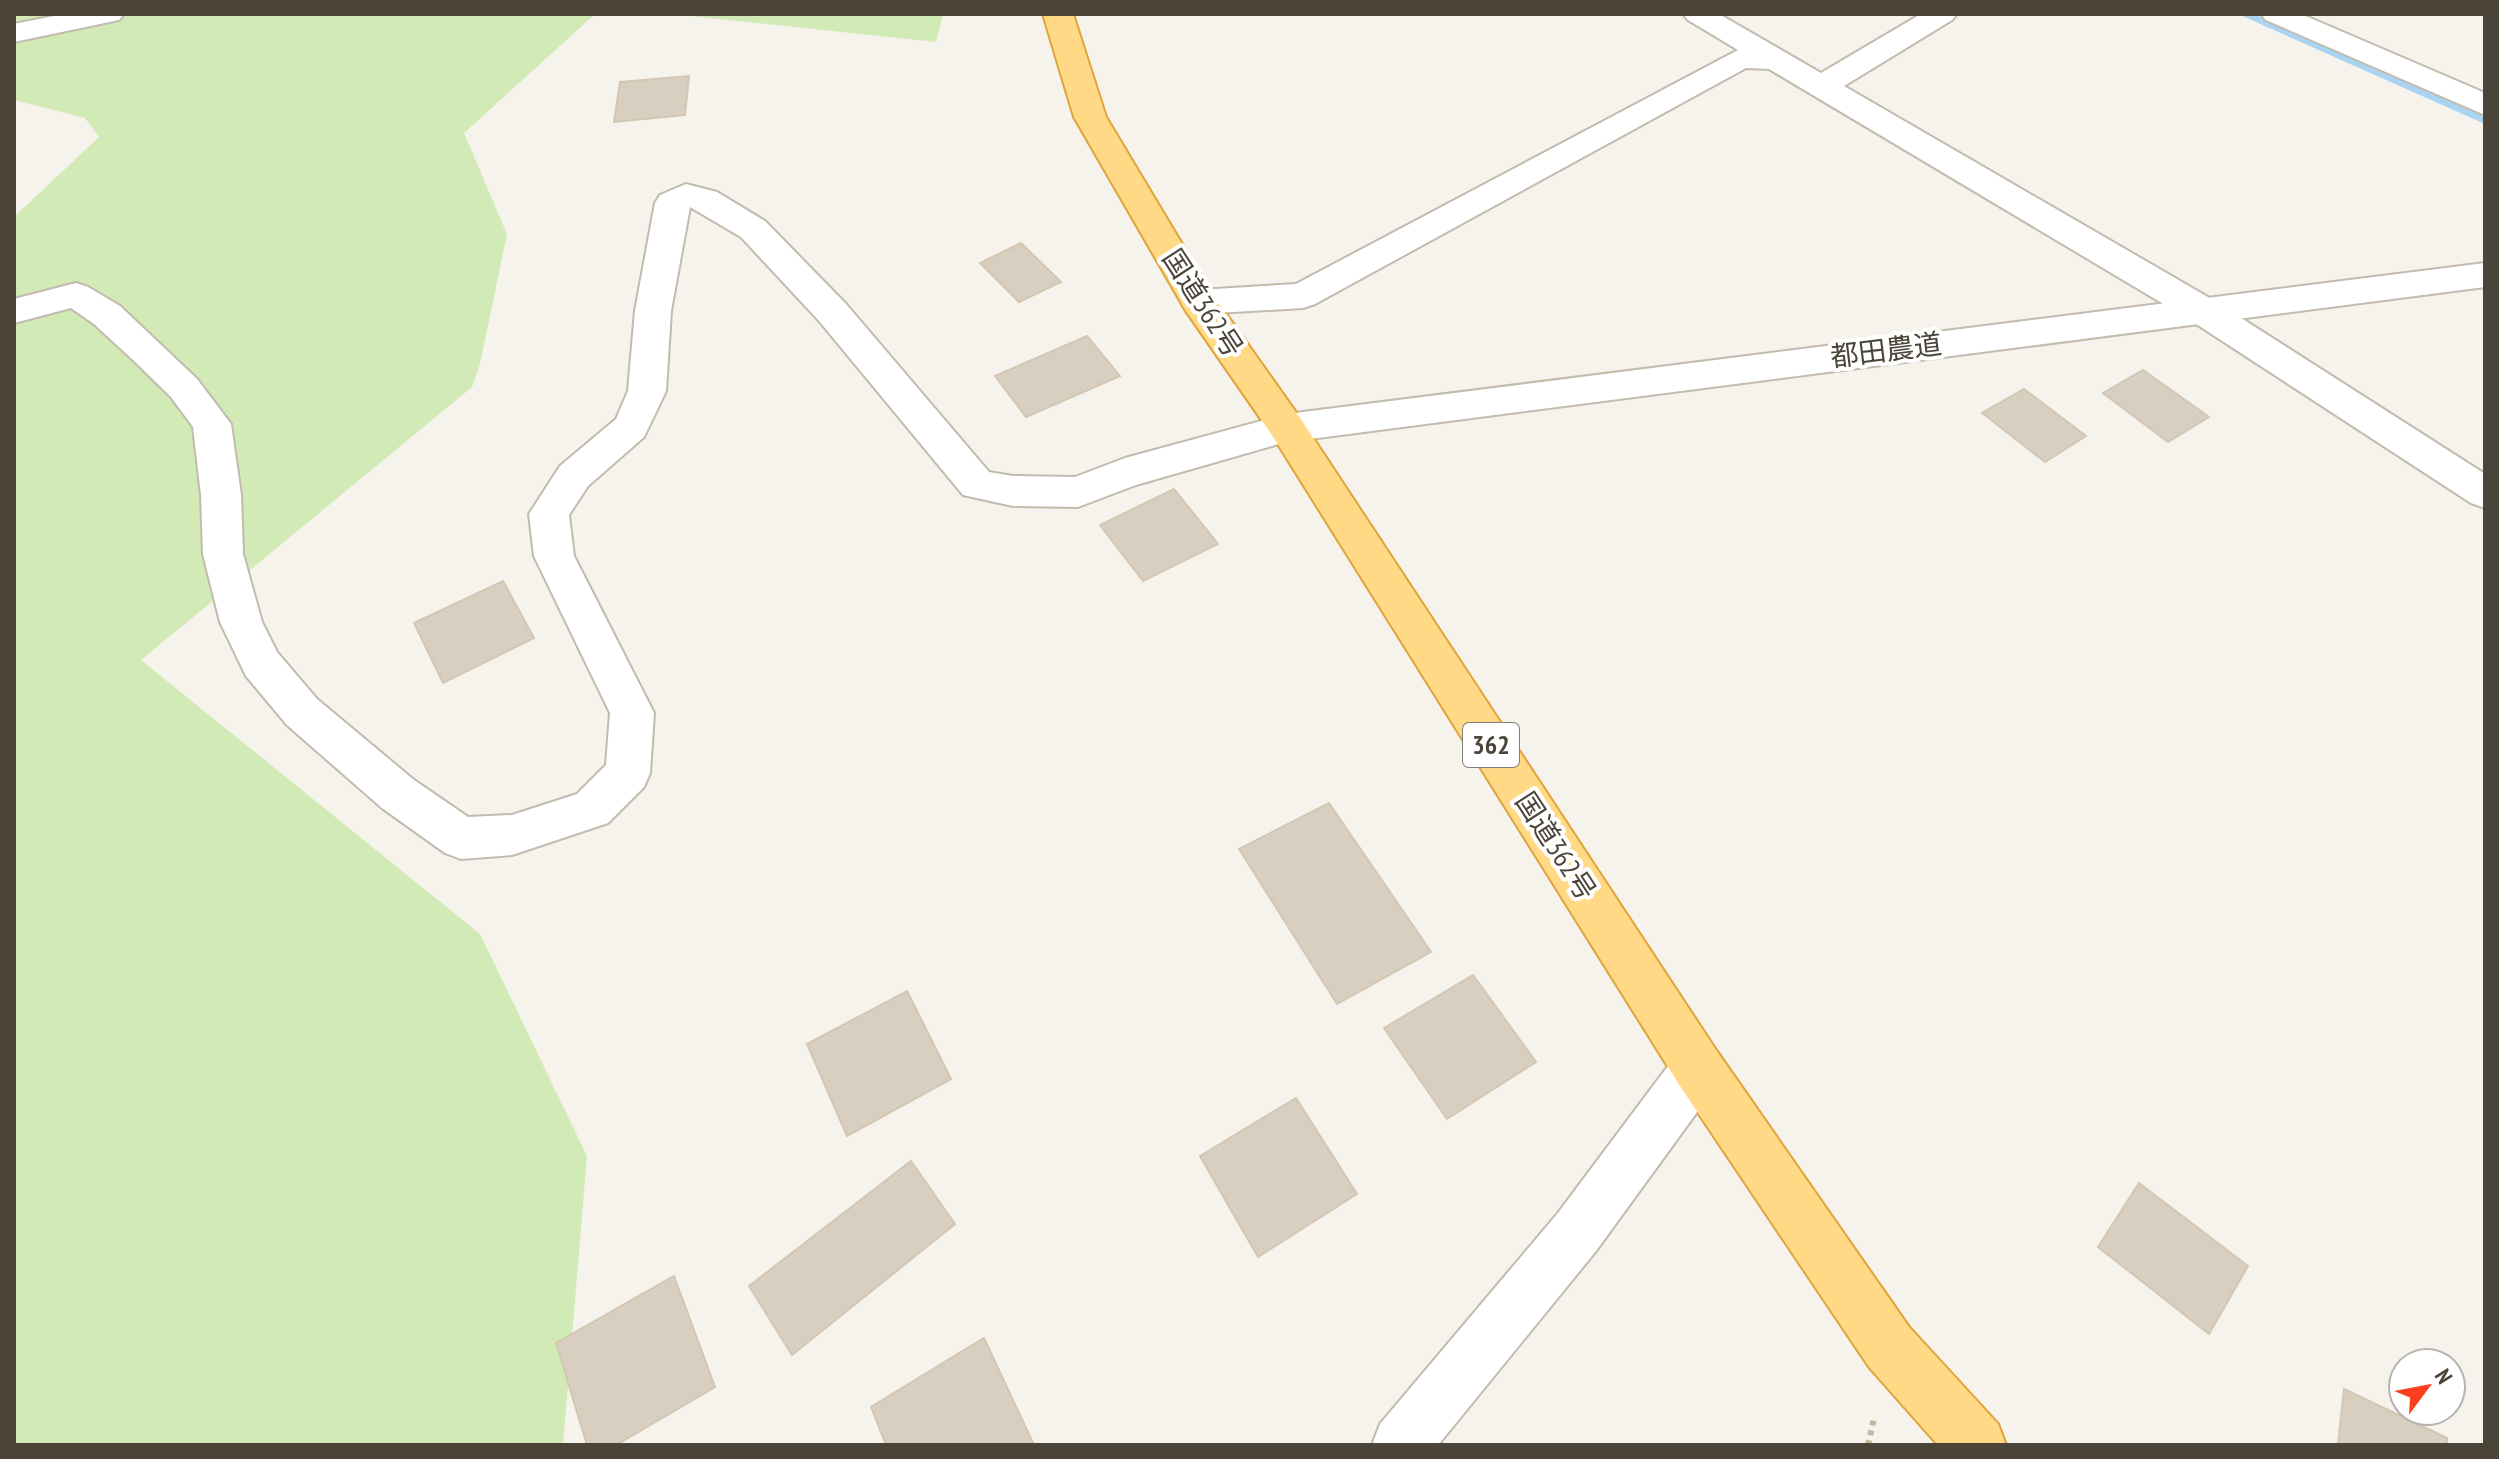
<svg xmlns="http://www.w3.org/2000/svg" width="2499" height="1459" font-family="'PT Sans Narrow','Noto Sans JP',sans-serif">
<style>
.green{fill:#d2eab5}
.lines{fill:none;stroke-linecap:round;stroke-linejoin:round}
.stream{fill:#a9d4f2;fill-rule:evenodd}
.building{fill:#d8cfc1;stroke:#d3c7b4;stroke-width:2}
.minor-casing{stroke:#c2bbae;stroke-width:4}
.tertiary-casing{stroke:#c2bbae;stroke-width:4}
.trunk-casing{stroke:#e0a43c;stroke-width:4}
.path{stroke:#c4b79f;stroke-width:6;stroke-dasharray:5 5;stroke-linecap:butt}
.minor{fill:#fff;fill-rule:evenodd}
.tertiary{fill:#fff;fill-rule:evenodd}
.trunk{fill:#ffd985;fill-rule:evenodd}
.labels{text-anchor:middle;stroke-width:8;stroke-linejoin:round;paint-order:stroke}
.shield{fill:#fff;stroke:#817c74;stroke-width:2}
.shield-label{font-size:26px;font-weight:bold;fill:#4b4439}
.street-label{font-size:28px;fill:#4b4439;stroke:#fff}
</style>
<rect width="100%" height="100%" fill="#f6f3ec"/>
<g class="green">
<polygon points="14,14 595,14 464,133 507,234 480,364 472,387 141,660 480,934 587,1156 563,1445 14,1445 14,217 99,137 85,118 14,100"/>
<polygon points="671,14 943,14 936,42"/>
</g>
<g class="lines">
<polygon class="stream" points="2238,14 2254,14 2485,115 2485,124"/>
</g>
<g class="building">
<polygon points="689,76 685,115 614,122 620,82"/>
<polygon points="1021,243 1061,282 1019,302 980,263"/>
<polygon points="1087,336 1120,376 1026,417 995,376"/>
<polygon points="2143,370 2209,417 2168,442 2103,393"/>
<polygon points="2024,389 2086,436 2045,462 1982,413"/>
<polygon points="1174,489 1218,544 1143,581 1100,525"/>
<polygon points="503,581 534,638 443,683 414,623"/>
<polygon points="1329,803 1431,952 1337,1004 1239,849"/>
<polygon points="1473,975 1536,1062 1447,1119 1384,1028"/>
<polygon points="907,991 951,1079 847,1136 807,1044"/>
<polygon points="1296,1098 1357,1194 1258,1257 1200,1156"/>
<polygon points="911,1161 955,1224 792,1355 749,1286"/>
<polygon points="2139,1183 2248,1266 2209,1334 2098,1247"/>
<polygon points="674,1276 715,1387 616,1445 587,1445 556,1343"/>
<polygon points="984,1338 1034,1445 886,1445 871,1407"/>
<polygon points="2344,1389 2447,1438 2447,1445 2338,1445"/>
</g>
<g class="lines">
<g class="minor-casing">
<g id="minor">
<polygon points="64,14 124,14 119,20 14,42 14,24"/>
<polygon points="1683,14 1719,14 1821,73 1921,14 1957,14 1952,20 1844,86 2213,300 2485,474 2485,508 2471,503 2187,318 1769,69 1746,68 1315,304 1303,308 1199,314 1186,311 1181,302 1186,293 1199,290 1296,284 1738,50 1688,20"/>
<polygon points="2261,14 2301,14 2485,93 2485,115 2266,20"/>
<polygon points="686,184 717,192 765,221 846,304 989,472 1013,476 1075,477 1125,458 1287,414 1300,418 1306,428 1300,438 1136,485 1078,507 1013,506 963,495 820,322 741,237 690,207 671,311 666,391 644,437 588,486 569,515 574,556 654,713 650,773 644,787 608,823 512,855 461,859 445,853 382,808 287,725 246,676 220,622 203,554 201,495 193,427 171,397 131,358 94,324 71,308 14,323 14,299 76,283 88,287 120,306 197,379 231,424 241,495 243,554 262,622 277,652 317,699 414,780 468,817 512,815 577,794 606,765 610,713 534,556 529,514 560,466 616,419 628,391 635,311 655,203 660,195"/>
<polygon points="1698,1043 1716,1050 1723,1068 1716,1086 1596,1251 1438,1445 1372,1445 1380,1424 1558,1213 1680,1050"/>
</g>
</g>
<g class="tertiary-casing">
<polygon id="tertiary" points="2485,263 2485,287 1287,442 1274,438 1268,428 1274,418 1287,414"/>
</g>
<g class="trunk-casing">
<polygon id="trunk" points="1043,14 1073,14 1106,117 1212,294 1300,418 1716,1050 1909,1327 1998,1424 2006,1445 1938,1445 1869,1367 1680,1086 1274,438 1186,311 1074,117"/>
</g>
<polyline class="path" points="1868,1445 1874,1418"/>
<use href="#minor" class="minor"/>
<use href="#tertiary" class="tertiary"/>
<use href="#trunk" class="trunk"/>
</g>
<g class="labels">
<rect class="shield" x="1463" y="723" width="56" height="44" rx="6"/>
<g class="shield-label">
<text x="1491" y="754">362</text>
</g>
<g class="street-label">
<text transform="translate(1203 303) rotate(57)" y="10">国道362号</text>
<text transform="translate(1886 350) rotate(-7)" y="10">都田農道</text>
<text transform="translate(1556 846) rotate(57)" y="10">国道362号</text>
</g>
</g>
<rect width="2499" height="1459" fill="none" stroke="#4b4439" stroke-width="32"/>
<g transform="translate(2427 1387) rotate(58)"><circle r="38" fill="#ffffff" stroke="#b7b4b0" stroke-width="2"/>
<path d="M0-6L14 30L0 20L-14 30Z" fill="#fc3f1d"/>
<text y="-12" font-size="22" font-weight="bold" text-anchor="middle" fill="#4b4439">N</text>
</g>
</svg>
